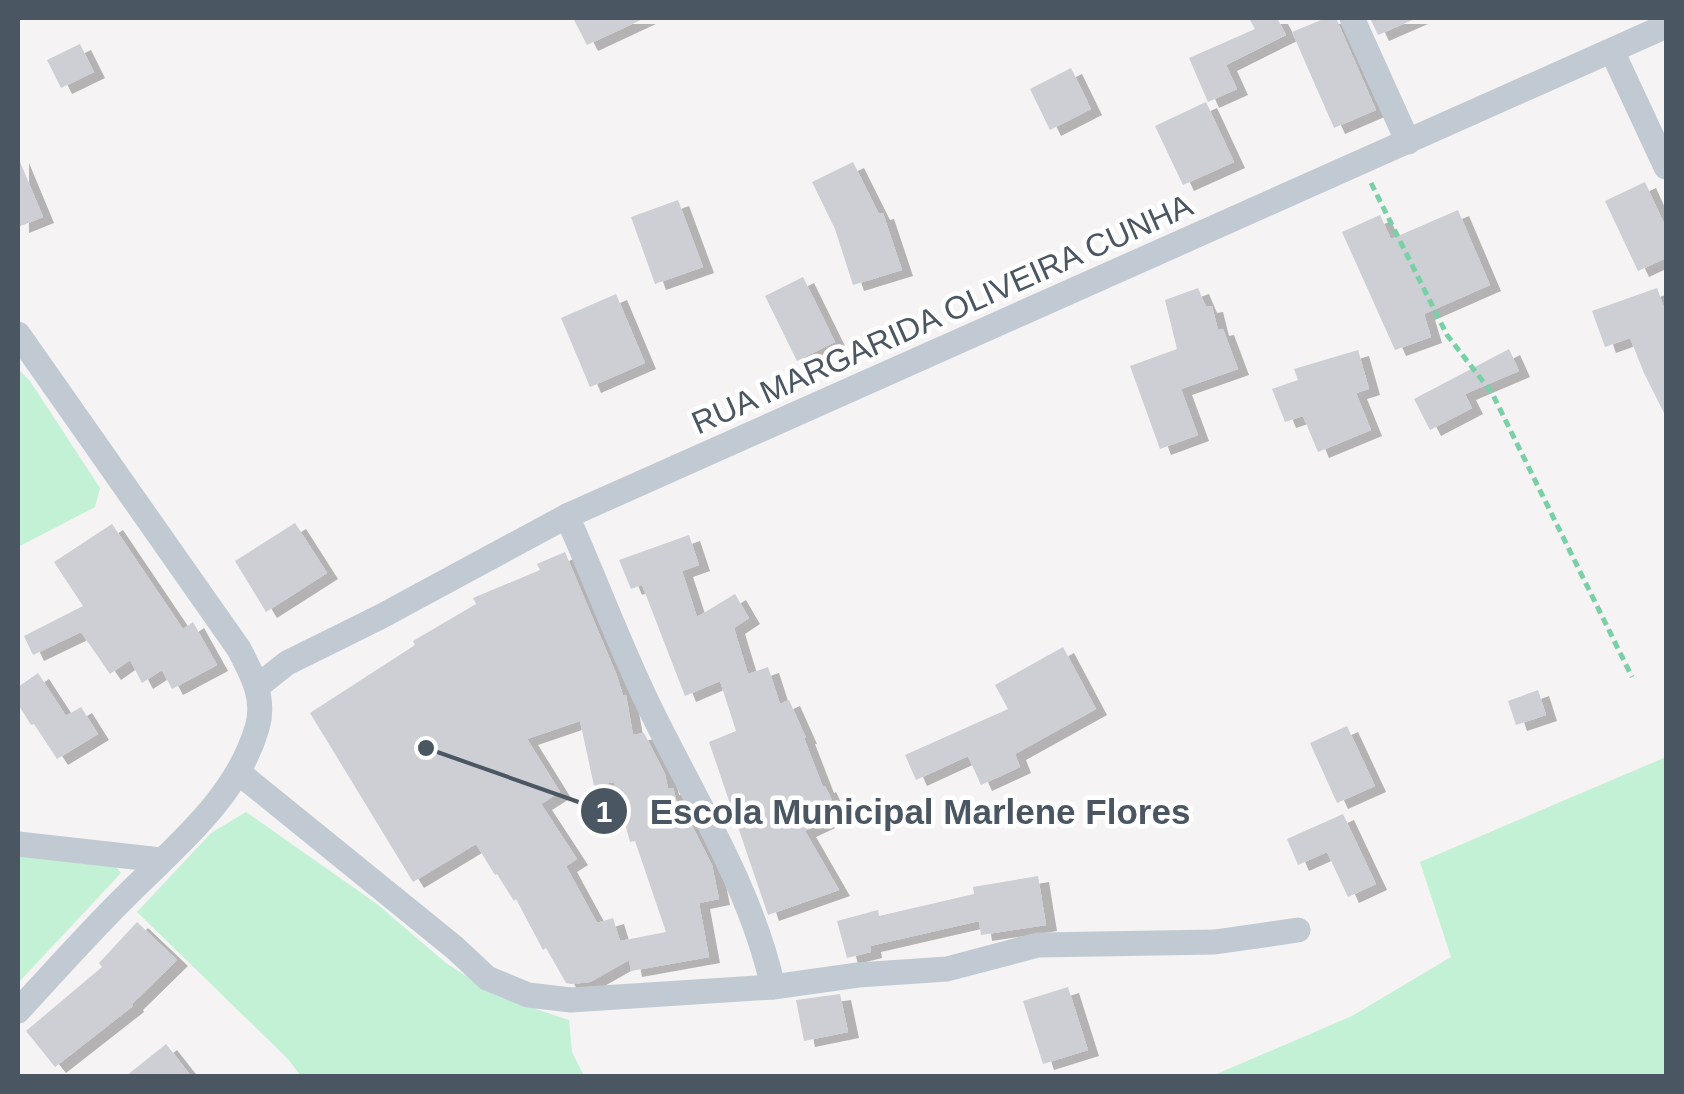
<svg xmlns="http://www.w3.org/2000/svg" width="1684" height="1094" font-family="Helvetica,sans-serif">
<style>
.green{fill:#c3f1d5}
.building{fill:#cdcfd5;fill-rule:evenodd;filter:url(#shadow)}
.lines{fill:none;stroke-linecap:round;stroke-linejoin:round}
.path{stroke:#7ad0a6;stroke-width:5;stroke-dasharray:8 5;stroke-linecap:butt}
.street{stroke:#c1cad2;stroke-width:25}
.labels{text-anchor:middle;stroke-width:9;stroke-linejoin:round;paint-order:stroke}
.street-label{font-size:32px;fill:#4a5661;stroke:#fff}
.leader{fill:none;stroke:#4a5661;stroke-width:4}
.callout-dot{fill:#4a5661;stroke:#fff;stroke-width:4}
.mark-label{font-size:30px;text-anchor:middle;font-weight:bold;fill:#fff}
.callout-label{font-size:35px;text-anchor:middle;font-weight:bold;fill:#4a5661;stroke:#fff;stroke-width:9;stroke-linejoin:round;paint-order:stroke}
</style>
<defs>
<filter id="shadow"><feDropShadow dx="11" dy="6" stdDeviation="0" flood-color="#0004"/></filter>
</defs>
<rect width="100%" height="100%" fill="#f5f3f3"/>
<g class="green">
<polygon points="18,369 30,381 100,488 95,507 18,547"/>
<polygon points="1666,757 1666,1076 1212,1076 1352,1016 1451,957 1420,862"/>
<polygon points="246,812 377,904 446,963 497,996 569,1020 572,1052 584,1076 301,1076 287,1058 137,912 211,833"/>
<polygon points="18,856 115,866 121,873 18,983"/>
</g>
<g class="building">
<polygon points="573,18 645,18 587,45"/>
<polygon points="1249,18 1277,18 1286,35 1226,65 1237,89 1208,102 1189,58 1255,29"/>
<polygon points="1326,18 1336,18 1376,110 1334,128 1292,32"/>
<polygon points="1370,18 1417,18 1378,35"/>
<polygon points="80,44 94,72 61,88 47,60"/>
<polygon points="1071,68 1091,109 1050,130 1030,89"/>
<polygon points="1206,102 1234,162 1183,185 1155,126"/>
<polygon points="18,157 43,217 18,227"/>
<polygon points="853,162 879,214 883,213 902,270 853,285 835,229 812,182"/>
<polygon points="1645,182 1666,228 1666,258 1638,271 1605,201"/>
<polygon points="678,200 703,267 655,284 631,217"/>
<polygon points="1458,210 1490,285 1424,314 1431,337 1395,350 1342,232 1380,215 1391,239"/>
<polygon points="803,277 835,342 797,361 765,296"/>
<polygon points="1198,288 1206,307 1212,306 1218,330 1223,329 1238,369 1181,389 1198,435 1160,449 1130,366 1177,349 1165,300"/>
<polygon points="1657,288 1666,313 1666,417 1644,373 1630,338 1605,347 1592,311"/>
<polygon points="616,294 645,363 590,387 561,318"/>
<polygon points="1509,349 1519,371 1465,394 1472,408 1430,430 1414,399"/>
<polygon points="1358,350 1369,389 1356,393 1371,430 1318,452 1303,416 1285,422 1272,389 1298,380 1294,369"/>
<polygon points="295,523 327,573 266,612 235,561"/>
<polygon points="112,524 183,629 193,622 217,665 172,689 162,670 142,683 130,660 110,674 81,632 33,655 24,636 83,606 54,562"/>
<polygon points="689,535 699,565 682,571 697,617 735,594 749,618 734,628 748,674 768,667 780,704 789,700 806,738 804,738 823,787 825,786 839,815 805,831 839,890 768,915 709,742 736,731 720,681 685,696 642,585 631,589 619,560"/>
<path d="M 565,552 L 617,676 L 623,696 L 626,695 L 633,735 L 644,733 L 665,774 L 668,789 L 673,788 L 678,806 L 681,804 L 712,865 L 719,899 L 699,903 L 709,957 L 631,971 L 629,960 L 590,982 L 571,984 L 566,983 L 546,948 L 543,950 L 516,899 L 514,901 L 497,874 L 495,875 L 476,844 L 413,882 L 310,713 L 415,645 L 413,641 L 476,604 L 473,598 L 540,570 L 537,564 ZM 580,721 L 594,786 L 614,782 L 630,842 L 635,841 L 666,932 L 620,941 L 613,918 L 597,923 L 566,866 L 577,859 L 541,804 L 560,792 L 527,739 Z"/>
<polygon points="1063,647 1096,709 1015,754 1020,767 981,785 968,756 916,780 905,755 1008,709 995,685"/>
<polygon points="38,673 66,716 81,707 98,734 57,759 34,724 31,725 18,704 18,687"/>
<polygon points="1538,690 1546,715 1516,725 1508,701"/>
<polygon points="1347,726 1375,786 1337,803 1310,743"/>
<polygon points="1343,814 1376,884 1348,897 1327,852 1298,865 1287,839"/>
<polygon points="1038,876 1046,925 981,935 979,921 870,946 871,952 847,958 837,921 878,910 879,916 974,894 973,887"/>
<polygon points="137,922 177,960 132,1004 133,1006 55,1067 26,1031 102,967 99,963"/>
<polygon points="1068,987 1088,1050 1043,1064 1023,1001"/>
<polygon points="840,994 848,1032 804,1041 796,1000"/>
<polygon points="166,1044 191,1076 126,1076"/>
</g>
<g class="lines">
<polyline class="path" points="1371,183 1447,335 1492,393 1632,677"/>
<g class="street">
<polyline points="1352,18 1408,142"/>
<polyline points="1612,51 1666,167"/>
<path d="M 18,334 L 239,649 C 252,674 266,699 257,728 C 236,800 172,849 122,900 C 86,936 52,974 18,1011"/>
<polyline points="258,686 287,663 380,617 567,516 1666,26"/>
<path d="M 238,772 L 455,948 L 487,978 L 528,995 L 571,1000 L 773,987 C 751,887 693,797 649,706 C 619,644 595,579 567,516"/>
<polyline points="18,844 161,860"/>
<polyline points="773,987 858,975 947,969 1038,945 1215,942 1298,930"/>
</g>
</g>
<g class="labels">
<g class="street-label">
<text transform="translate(942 314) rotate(-24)" y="11">RUA MARGARIDA OLIVEIRA CUNHA</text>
</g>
</g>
<path class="leader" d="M426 748L604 811"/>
<g class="callout-dot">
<circle cx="426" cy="748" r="10"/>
<circle cx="604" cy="811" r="25"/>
</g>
<g class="mark-label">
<text x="604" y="822">1</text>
</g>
<g class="callout-label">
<text x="920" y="824">Escola Municipal Marlene Flores</text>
</g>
<rect width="1684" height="1094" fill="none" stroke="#4a5661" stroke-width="40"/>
</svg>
